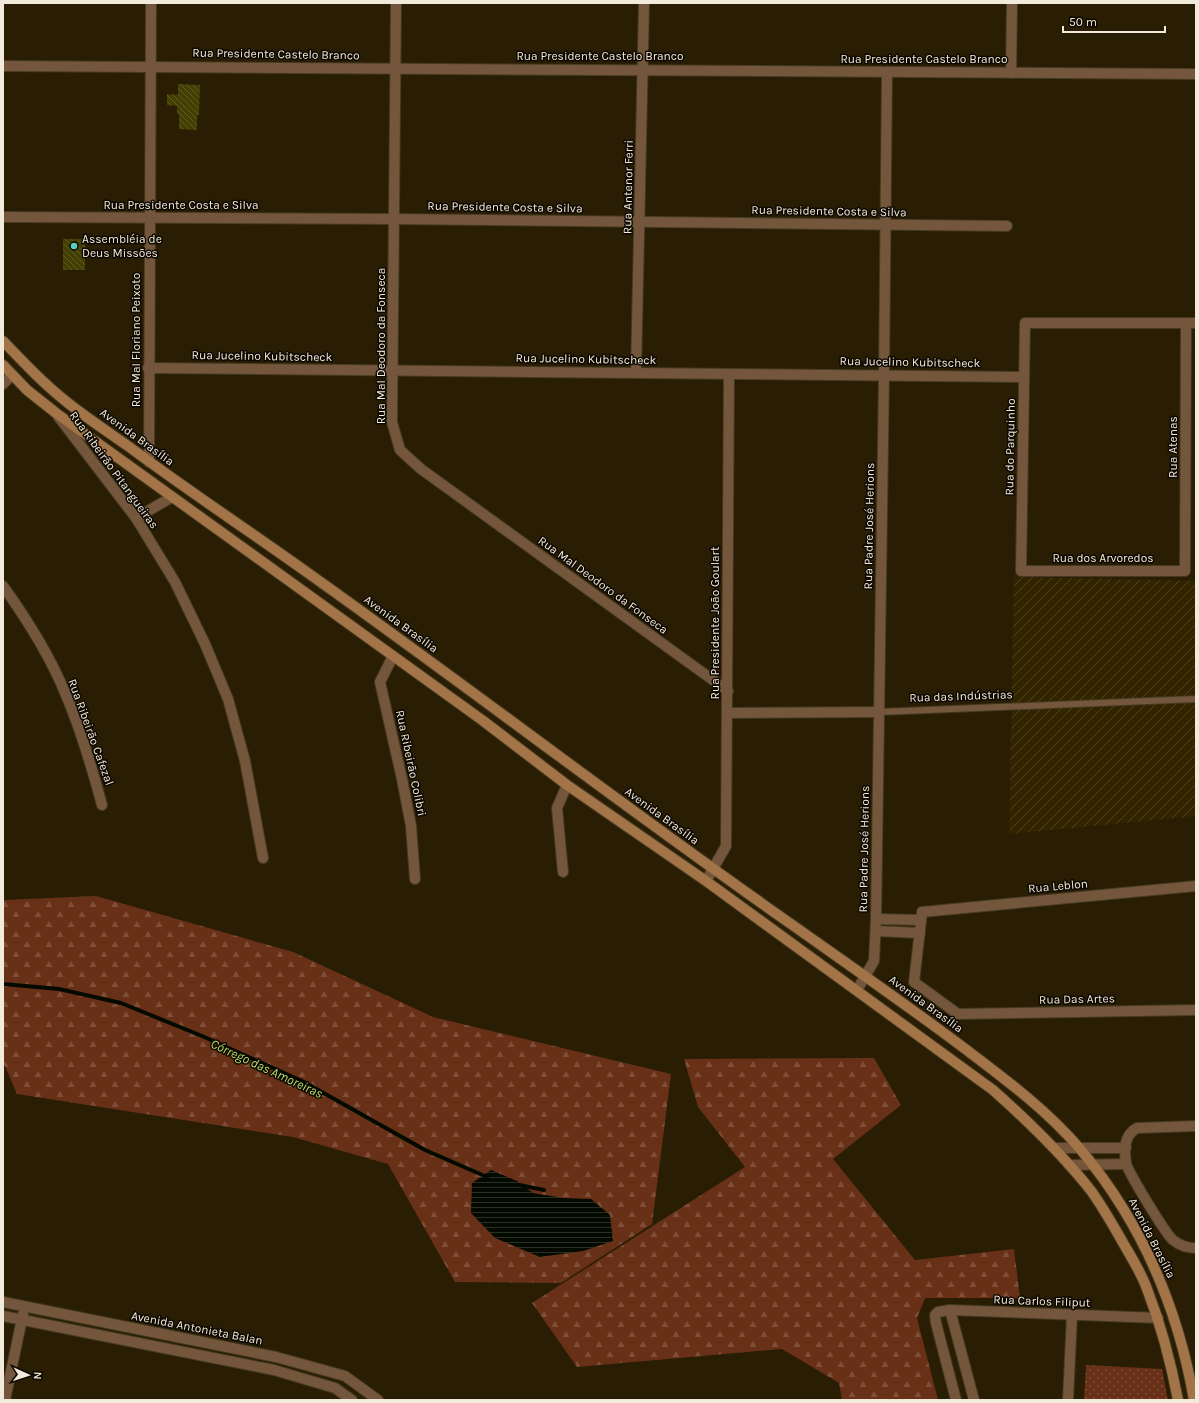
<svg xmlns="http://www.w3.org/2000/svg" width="1199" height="1403" font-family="Karla,sans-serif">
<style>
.industrial{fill:url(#industrial-furrows)}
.grass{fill:url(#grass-dots)}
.forest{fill:url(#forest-firs)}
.water{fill:url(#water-rules)}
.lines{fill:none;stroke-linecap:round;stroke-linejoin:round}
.stream{stroke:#050a00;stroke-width:4}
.building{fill:url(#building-back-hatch)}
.service-casing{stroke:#453a21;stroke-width:8}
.minor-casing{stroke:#453a21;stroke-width:12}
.secondary-casing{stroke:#453a21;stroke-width:12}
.service{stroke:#73563b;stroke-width:6}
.minor{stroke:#73563b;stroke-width:10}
.secondary{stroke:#a37448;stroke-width:10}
.poi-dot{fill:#57cec1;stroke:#0d0801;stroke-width:1.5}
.labels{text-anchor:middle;stroke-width:3;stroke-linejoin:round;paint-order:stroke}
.street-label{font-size:12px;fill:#f2eada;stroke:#0d0801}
.poi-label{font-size:12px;fill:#f2eada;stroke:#0d0801;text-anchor:start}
.water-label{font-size:13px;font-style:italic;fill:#b7de67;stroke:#0d0801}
</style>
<defs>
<pattern id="industrial-furrows" width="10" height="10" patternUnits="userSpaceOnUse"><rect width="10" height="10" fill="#332400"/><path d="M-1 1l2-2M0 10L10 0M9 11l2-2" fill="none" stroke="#514425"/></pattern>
<pattern id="grass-dots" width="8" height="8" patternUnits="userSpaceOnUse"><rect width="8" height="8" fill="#683017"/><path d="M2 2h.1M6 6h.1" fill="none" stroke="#7e4e38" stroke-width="1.8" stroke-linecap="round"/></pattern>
<pattern id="forest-firs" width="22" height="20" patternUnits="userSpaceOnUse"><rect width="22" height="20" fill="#683017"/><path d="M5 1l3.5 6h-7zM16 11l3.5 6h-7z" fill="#7e4e38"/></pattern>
<pattern id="water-rules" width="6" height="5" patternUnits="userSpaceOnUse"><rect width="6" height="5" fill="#050a00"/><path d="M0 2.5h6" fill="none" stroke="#2a2e25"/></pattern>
<pattern id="building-back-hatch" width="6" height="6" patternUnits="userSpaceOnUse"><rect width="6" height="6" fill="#433e02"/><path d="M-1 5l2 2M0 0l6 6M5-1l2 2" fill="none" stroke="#5f5a26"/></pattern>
</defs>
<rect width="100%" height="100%" fill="#291d03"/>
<polygon class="industrial" points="1014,577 1196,581 1196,816 1009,834"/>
<polygon class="grass" points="1086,1365 1162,1369 1168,1400 1084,1400"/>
<g class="forest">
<polygon points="96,896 293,952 433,1017 671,1074 652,1224 561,1283 455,1282 388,1164 293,1137 17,1094 5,1066 3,1066 3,900"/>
<polygon points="874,1058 901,1105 833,1159 915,1260 1014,1249 1020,1298 925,1298 917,1318 938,1400 842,1400 839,1383 782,1349 577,1367 532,1303 745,1167 698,1107 684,1059"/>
</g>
<polygon class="water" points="491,1170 517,1181 533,1193 563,1198 591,1199 610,1215 613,1241 583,1251 540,1257 495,1238 471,1213 472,1183"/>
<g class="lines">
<g class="stream">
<polyline points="3,984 59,989 121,1003 202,1036 304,1082 425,1150 487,1177"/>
<polyline points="519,1185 544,1190"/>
</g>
</g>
<g class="building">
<polygon points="178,84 200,85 199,115 197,115 197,130 179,129 179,114 177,114 177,106 167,105 167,94 178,95"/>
<rect x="63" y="239" width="22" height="31"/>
</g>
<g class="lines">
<g class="service-casing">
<polyline id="service" points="879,712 1196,699"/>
</g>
<g class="minor-casing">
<g id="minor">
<polyline points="396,3 392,422 400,450 421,469 728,691"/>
<polyline points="3,66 1196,74"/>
<polyline points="1011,73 1012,3"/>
<polyline points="3,217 394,219 1007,226"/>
<polyline points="1186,323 1185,571 1021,571 1025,323 1196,323"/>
<polyline points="148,368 1024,377"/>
<polyline points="636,372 644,3"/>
<polyline points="3,384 12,375"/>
<polyline points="58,416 136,518 175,582 205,644 228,699 245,761 263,858"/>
<polyline points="149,462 151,3"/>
<polyline points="136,518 172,497"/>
<path d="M 3,586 C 26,618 51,658 66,695 C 81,730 92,768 102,805"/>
<polyline points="393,656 380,682 402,779 411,826 415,879"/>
<polyline points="727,713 879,712"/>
<polyline points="563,872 557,808 567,785"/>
<polyline points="706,881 726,846 729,374"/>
<polyline points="1196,886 922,912 914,982 958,1014 1196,1010"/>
<polyline points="876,919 921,920"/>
<polyline points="876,931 920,933"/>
<polyline points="857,990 874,961 876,919 884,375 887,72"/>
<path d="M 1196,1126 L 1137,1128 C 1124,1135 1124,1149 1126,1163 C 1128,1172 1165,1233 1173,1240 C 1179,1245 1188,1248 1196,1248"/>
<polyline points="1055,1148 1126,1148"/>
<polyline points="1069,1165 1126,1164"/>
<polyline points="3,1302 276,1357 345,1376 378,1400"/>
<polyline points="950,1310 974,1400"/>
<polyline points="3,1316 274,1370 335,1388 352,1400"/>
<polyline points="5,1400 23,1314"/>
<polyline points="956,1400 936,1323 935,1315 938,1312 950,1310 1158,1318"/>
<polyline points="1068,1400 1072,1315"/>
</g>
</g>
<g class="secondary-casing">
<g id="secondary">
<path d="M 3,341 C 24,363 44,384 68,403 C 87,418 108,432 128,446 C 187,490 248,530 308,573 C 470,688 628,810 791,924 C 849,965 907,1005 964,1048 C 1005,1079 1047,1110 1081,1150 C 1141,1222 1178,1308 1194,1400"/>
<path d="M 3,365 L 27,390 L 56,413 L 482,720 L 567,785 L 706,881 L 993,1090 C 1029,1122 1063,1155 1092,1192 C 1103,1208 1113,1225 1122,1241 C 1131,1257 1141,1272 1147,1289 C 1161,1325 1171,1363 1178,1400"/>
</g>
</g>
<use href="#service" class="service"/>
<use href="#minor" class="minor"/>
<use href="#secondary" class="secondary"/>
</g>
<circle class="poi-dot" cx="74" cy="246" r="4"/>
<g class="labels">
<g class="street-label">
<text transform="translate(276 54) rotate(1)" y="4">Rua Presidente Castelo Branco</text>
<text x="600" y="60">Rua Presidente Castelo Branco</text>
<text x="924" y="63">Rua Presidente Castelo Branco</text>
<text transform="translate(628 187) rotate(-89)" y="4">Rua Antenor Ferri</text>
<text x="181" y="209">Rua Presidente Costa e Silva</text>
<text transform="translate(505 207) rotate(1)" y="4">Rua Presidente Costa e Silva</text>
<text transform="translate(829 211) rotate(1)" y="4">Rua Presidente Costa e Silva</text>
<text transform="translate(136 340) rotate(-90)" y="4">Rua Mal Floriano Peixoto</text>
<text transform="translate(381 346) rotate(-90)" y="4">Rua Mal Deodoro da Fonseca</text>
<text transform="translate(262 356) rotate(1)" y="4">Rua Jucelino Kubitscheck</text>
<text transform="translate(586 359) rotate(1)" y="4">Rua Jucelino Kubitscheck</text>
<text transform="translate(910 362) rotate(1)" y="4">Rua Jucelino Kubitscheck</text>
<text transform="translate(137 437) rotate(36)" y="4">Avenida Brasília</text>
<text transform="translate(1010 447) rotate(-89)" y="4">Rua do Parquinho</text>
<text transform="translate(1173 447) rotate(-90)" y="4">Rua Atenas</text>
<text transform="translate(114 470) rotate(54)" y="4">Rua Ribeirão Pitangueiras</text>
<text transform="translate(869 526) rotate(-89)" y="4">Rua Padre José Herions</text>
<text x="1103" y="562">Rua dos Arvoredos</text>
<text transform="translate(603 585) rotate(36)" y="4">Rua Mal Deodoro da Fonseca</text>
<text transform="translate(715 623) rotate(-90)" y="4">Rua Presidente João Goulart</text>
<text transform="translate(401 624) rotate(36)" y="4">Avenida Brasília</text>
<text transform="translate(961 696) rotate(-2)" y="4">Rua das Indústrias</text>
<text transform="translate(91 732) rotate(70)" y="4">Rua Ribeirão Cafezal</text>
<text transform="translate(411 763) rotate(78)" y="4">Rua Ribeirão Colibri</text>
<text transform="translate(662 816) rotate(36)" y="4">Avenida Brasília</text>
<text transform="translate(864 849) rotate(-89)" y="4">Rua Padre José Herions</text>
<text transform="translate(1058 886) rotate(-5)" y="4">Rua Leblon</text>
<text transform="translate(1077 999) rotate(-1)" y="4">Rua Das Artes</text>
<text transform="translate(926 1004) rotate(36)" y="4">Avenida Brasília</text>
<text transform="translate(1152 1238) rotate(63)" y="4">Avenida Brasília</text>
<text transform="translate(1042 1301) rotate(2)" y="4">Rua Carlos Filiput</text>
<text transform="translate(197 1328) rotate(11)" y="4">Avenida Antonieta Balan</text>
</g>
<g class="poi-label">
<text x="82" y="243">Assembléia de<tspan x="82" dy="14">Deus Missões</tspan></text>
</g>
<g class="water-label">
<text transform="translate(267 1068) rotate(25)" y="5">Córrego das Amoreiras</text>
</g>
</g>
<rect width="1199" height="1403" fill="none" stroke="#f2eada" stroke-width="8"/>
<g transform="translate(28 1375) rotate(93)" stroke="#0d0801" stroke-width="3" paint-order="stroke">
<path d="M0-3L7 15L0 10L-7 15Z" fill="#f2eada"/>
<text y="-6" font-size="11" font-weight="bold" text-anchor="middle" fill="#f2eada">N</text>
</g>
<path d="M1063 26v6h102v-6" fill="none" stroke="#f2eada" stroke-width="2"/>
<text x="1069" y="26" font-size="12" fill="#f2eada" stroke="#0d0801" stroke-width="3" paint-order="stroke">50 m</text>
</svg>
